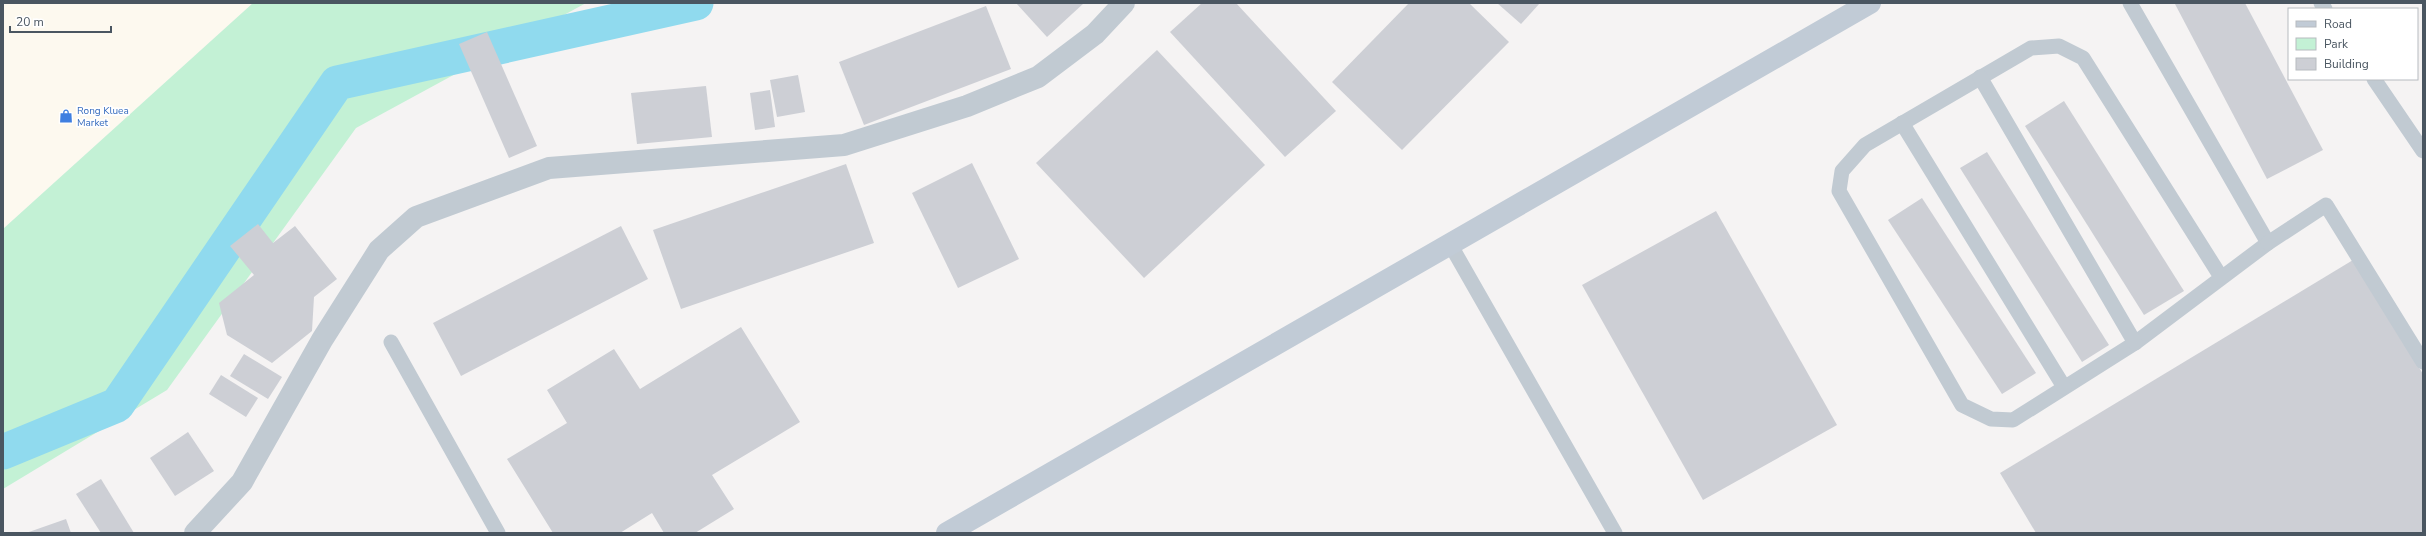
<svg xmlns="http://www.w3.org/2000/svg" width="2426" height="536" font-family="'Nunito Sans',sans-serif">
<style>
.commercial{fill:#fdf9ef}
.green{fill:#c3f1d5}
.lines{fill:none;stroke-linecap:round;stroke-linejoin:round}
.canal{stroke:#90daee;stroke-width:35}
.building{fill:#cdcfd5}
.lane{stroke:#c1cad2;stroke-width:15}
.street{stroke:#c1cad2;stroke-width:22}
.secondary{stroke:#c1cbd6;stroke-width:22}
.labels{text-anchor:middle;stroke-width:3.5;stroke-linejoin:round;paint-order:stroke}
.shop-label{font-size:10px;fill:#366cbe;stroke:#fff;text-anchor:start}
</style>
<rect width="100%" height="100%" fill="#f5f3f3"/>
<polygon class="commercial" points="3,3 253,3 3,229"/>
<polygon class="green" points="253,3 586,3 356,128 167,390 3,489 3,229"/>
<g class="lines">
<polyline class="canal" points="3,452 117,405 337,83 696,3"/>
</g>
<g class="building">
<polygon points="1016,3 1084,3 1047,37"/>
<polygon points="1202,3 1236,3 1336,111 1285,157 1170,32"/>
<polygon points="1409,3 1469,3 1509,42 1402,150 1332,82"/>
<polygon points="1497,3 1540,3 1521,24"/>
<polygon points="2177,3 2245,3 2323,150 2267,179 2175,4"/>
<polygon points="986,6 1011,69 864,125 839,62"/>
<polygon points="487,32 537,146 509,158 459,44"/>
<polygon points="1157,50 1265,165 1144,278 1036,163"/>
<polygon points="798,75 805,112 777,117 770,80"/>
<polygon points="706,86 712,137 637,144 631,93"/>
<polygon points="770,90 775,127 755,130 750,93"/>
<polygon points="2064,101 2184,291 2144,315 2025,126"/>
<polygon points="1987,152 2109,345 2082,362 1960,168"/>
<polygon points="972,163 1019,259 958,288 912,193"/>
<polygon points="846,164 874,243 681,309 653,230"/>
<polygon points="1922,198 2036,373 2002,394 1888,220"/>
<polygon points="1716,211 1837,425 1703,500 1582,285"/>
<polygon points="258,224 273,243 295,226 337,279 314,297 312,331 272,363 227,335 219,303 254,275 230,246"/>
<polygon points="621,226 648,279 461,376 433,323"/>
<polygon points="2353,260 2423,374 2423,533 2036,533 2000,473"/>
<polygon points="741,327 800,422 712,475 734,509 695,533 664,533 652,513 620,533 553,533 507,459 567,423 547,390 614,349 640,389"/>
<polygon points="244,354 282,377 268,399 230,376"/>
<polygon points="221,375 258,398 246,417 209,394"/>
<polygon points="188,432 214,471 175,496 150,458"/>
<polygon points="101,479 134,533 101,533 76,494"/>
<polygon points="66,519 71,533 26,533"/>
</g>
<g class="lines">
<g class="lane">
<polyline points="2130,3 2268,243 2135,343 2013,420 1991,419 1962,405 1839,191 1842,171 1865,145 2031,48 2059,46 2083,58 2221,277"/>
<polyline points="2321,3 2325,9"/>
<polyline points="1980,77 2135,343"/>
<polyline points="2374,79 2423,151"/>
<polyline points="1902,123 2064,387"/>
<polyline points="2268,243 2326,205 2423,362"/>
<polyline points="1450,244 1615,533"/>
<polyline points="391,342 498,533"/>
</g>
<polyline class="street" points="195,533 242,482 322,340 379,250 416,217 549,168 844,145 967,106 1038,77 1095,34 1124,3"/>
<polyline class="secondary" points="947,533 1870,3"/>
</g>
<defs>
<g id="shop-bare" transform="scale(1.08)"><path d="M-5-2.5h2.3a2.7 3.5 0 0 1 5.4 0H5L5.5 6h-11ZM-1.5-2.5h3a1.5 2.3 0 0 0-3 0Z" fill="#3f7fe0" stroke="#fff" stroke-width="2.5" paint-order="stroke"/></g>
</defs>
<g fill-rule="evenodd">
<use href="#shop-bare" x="66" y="116"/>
</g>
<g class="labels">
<g class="shop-label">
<text x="77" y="114">Rong Kluea<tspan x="77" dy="12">Market</tspan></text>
</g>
</g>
<rect width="2426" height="536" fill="none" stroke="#4a5661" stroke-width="8"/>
<rect x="2288" y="8" width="130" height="72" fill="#ffffff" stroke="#b7bbc0"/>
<rect x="2296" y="21" width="20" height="6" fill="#c1cbd6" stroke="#b7bbc0"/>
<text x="2324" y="28" font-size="12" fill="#4a5661">Road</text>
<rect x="2296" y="38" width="20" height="12" fill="#c3f1d5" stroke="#b7bbc0"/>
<text x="2324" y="48" font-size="12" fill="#4a5661">Park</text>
<rect x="2296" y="58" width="20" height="12" fill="#cdcfd5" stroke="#b7bbc0"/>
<text x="2324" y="68" font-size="12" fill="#4a5661">Building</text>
<path d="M10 26v6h101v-6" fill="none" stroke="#4a5661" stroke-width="2"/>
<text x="16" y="26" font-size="12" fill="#4a5661" stroke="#ffffff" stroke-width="3" paint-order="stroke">20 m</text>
</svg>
